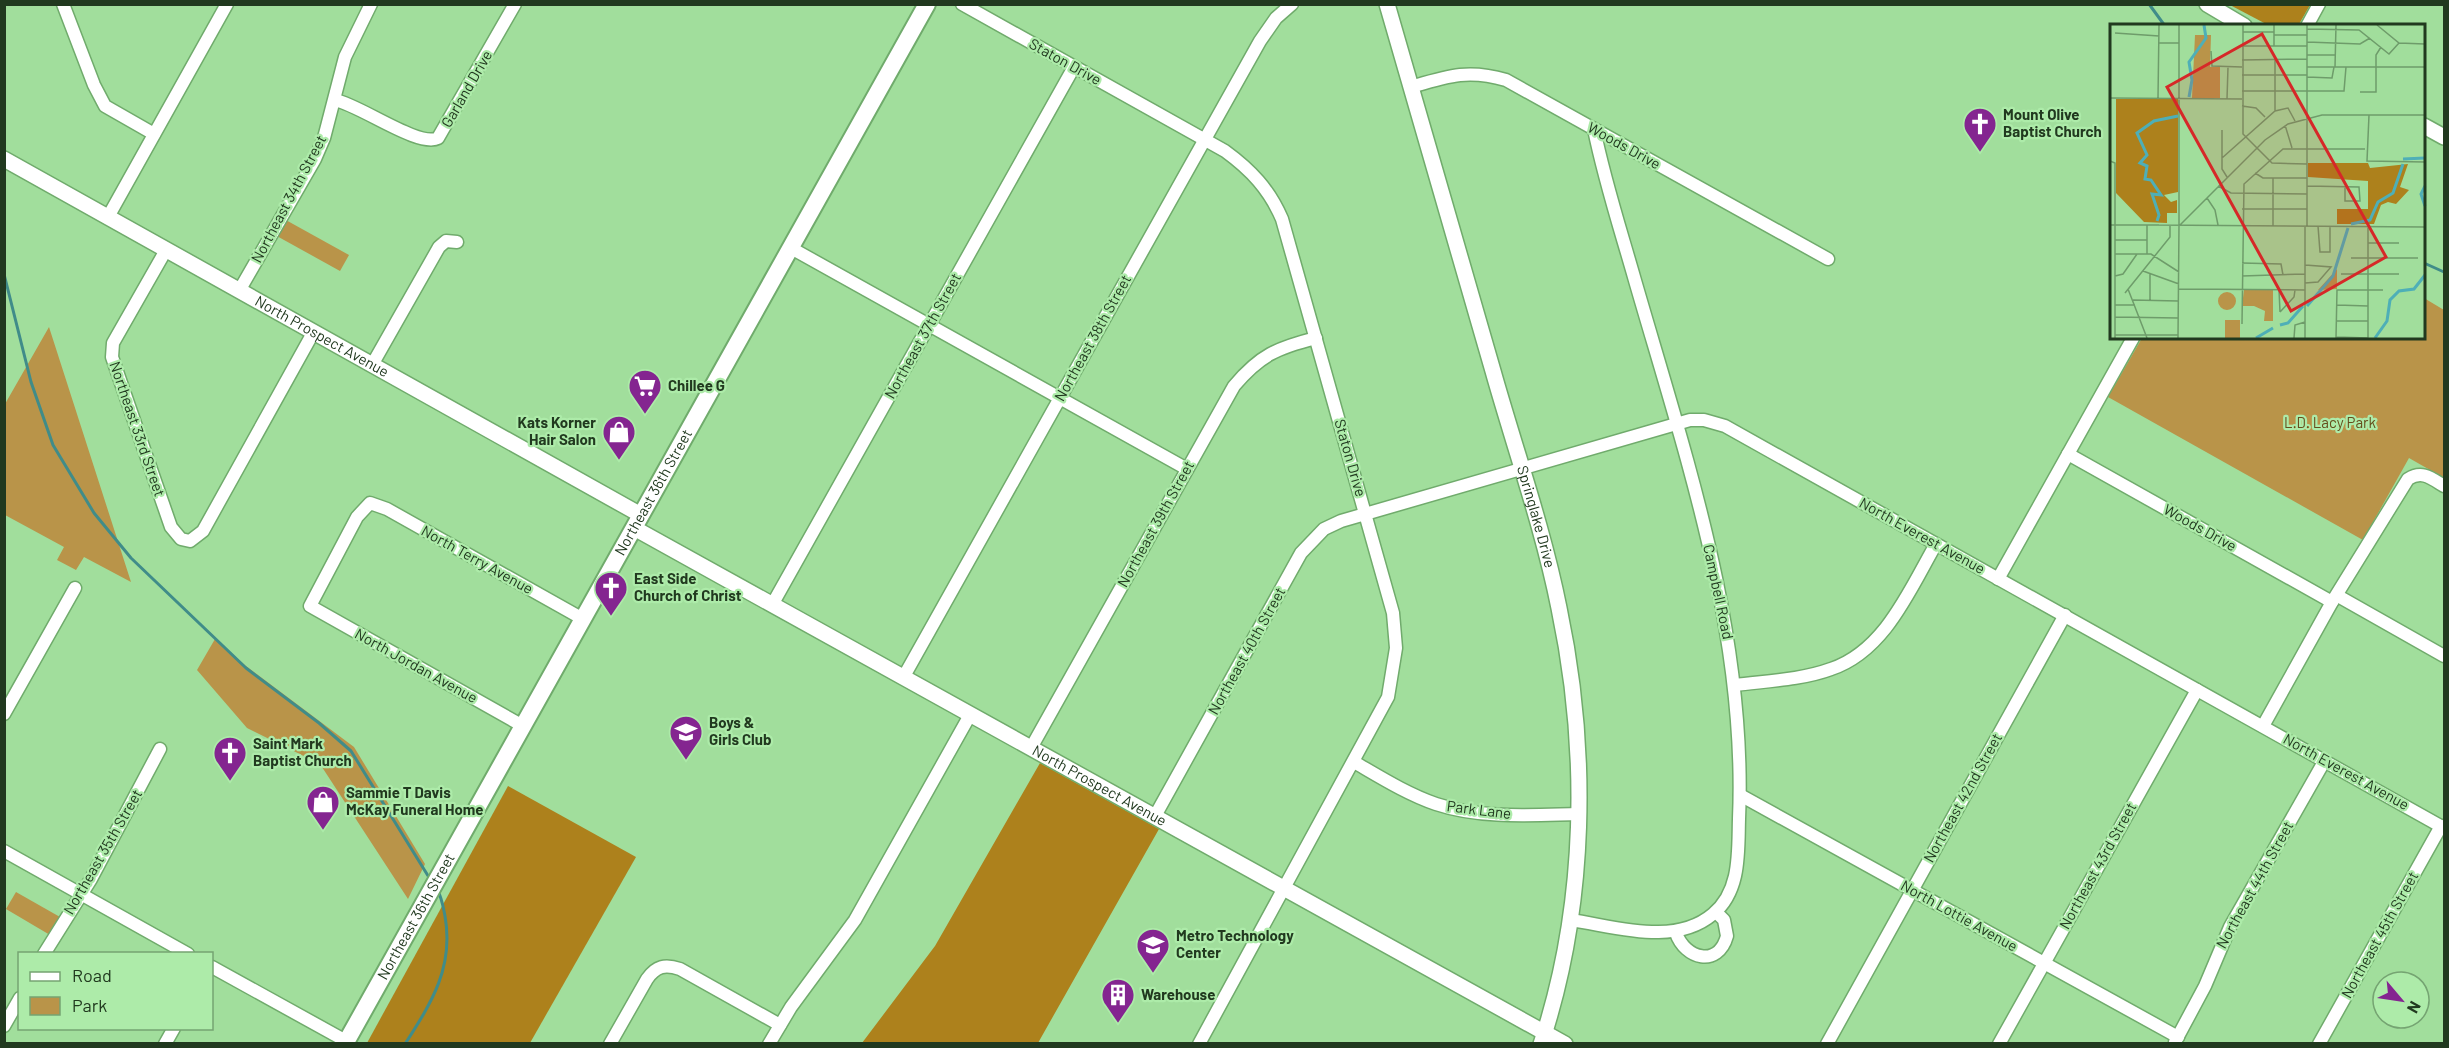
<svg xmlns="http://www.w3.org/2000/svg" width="2449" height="1048" font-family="Barlow,sans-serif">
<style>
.green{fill:#b99449}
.forest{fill:#ad811c}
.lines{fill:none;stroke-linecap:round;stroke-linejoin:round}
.stream{stroke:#408c89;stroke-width:3}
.minor-casing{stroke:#70ab6c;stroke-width:15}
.tertiary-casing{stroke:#70ab6c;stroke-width:18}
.secondary-casing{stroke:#70ab6c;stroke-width:20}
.minor{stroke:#fff;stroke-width:12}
.tertiary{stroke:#fff;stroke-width:15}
.secondary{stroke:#fff;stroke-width:16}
.labels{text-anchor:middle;stroke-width:4.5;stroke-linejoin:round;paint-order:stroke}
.street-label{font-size:15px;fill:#21391f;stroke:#adeba9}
.poi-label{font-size:15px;font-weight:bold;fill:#21391f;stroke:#adeba9;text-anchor:start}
.park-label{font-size:15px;fill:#654d1c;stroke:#adeba9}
.inset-river{fill:none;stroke:#4eafb7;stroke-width:3}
.inset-road{fill:none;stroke:#6e9c6a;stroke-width:1.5}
.view{fill:#d62828;fill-opacity:0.15;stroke:#d62828;stroke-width:3}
.inset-edge{fill:none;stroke:#21391f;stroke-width:3}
</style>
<rect width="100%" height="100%" fill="#a1de9c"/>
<g class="green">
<polygon points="284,219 349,255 340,271 275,235"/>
<polygon points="2424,298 2444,310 2444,478 2409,458 2363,540 2108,397 2142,338 2424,338"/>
<polygon points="49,327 131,582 84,557 76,570 57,560 64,547 5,515 5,404"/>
<polygon points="215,639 246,666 354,747 425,864 408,899 320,764 247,728 197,670"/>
<polygon points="16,892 60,917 50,935 6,909"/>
</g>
<g class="forest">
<polygon points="2230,5 2310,5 2298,26 2268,25"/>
<polygon points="1040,763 1159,829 1038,1043 862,1043 935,946"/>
<polygon points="508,786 636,857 530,1043 367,1043"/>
</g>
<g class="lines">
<g class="stream">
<polyline points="2149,4 2165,26"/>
<polyline points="2424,263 2444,272"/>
<polyline points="4,274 31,382 53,445 94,513 131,558 246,668 319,723 351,751 430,879"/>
<path d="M 405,1044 C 432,1002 454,967 445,916 C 443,906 442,898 437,889"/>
</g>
<g class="minor-casing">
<g id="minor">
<polyline points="63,4 94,85 105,106 154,134"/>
<path d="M 962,4 L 1225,151 C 1251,170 1269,189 1282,219 L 1393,613 L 1396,648 L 1388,697 L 1199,1044"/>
<polyline points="2307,26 2319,4"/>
<path d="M 1411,87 C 1448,76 1468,69 1506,80 L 1828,259"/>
<path d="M 335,100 C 360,105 419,148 438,138 L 515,4"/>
<polyline points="108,217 227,4"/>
<polyline points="791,248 1187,469"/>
<polyline points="166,250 113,343 112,357 171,527 181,539 190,541 203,531 313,333"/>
<polyline points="239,291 315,159 324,138 345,57 371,4"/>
<polyline points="372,365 439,247 446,241 457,242"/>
<polyline points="2068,454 2332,602"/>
<polyline points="1998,579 2133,338"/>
<polyline points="2338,596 2444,656"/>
<polyline points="772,605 1074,67"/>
<polyline points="903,678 1260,41 1276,18 1292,4"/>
<path d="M 1735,685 C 1766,681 1801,680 1831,669 C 1885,651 1910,589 1936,544"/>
<polyline points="4,714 75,588"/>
<polyline points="523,726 310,606 357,517 370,503 387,509 583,619"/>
<path d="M 2263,726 L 2332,602 L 2408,479 C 2422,470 2431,478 2444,486"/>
<path d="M 1031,748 L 1234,386 C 1260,355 1277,348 1316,338"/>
<path d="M 1354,762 C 1380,777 1407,794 1436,804 C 1481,819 1532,815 1578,814"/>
<polyline points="1740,795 2178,1037"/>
<polyline points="1155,816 1301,553 1324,529 1341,521 1690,420 1704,420 1725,426 2444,828"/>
<polyline points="4,851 188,954"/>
<path d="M 1570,920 C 1615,926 1674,947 1713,914 C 1741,891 1738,852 1739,819 C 1747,633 1685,454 1634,277 C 1620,228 1604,179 1594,129"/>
<path d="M 1676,933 C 1685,959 1718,968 1727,936 L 1724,920 L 1716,912"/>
<polyline points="44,954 91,879 160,749"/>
<polyline points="212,967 346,1041"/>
<polyline points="4,1026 20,998"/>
<polyline points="2175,1042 2205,986 2230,927 2325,760"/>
<polyline points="165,1044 174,1028"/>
<path d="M 610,1044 L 647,979 C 656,966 665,964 680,969 L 780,1025"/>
<polyline points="769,1044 791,1007 855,920 970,715"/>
<polyline points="1827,1044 2065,615"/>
<polyline points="1999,1044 2197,690"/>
<polyline points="2319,1044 2441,826"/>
</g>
</g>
<g class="tertiary-casing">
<g id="tertiary">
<path id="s1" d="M 1387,4 C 1423,126 1457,249 1493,371 C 1515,449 1543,528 1559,608 C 1589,750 1587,905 1541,1044"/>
<polyline points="2207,4 2244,26"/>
<polyline points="2424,126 2444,137"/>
<path id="s2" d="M 4,159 L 641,515"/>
<path id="s3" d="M 634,528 L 1565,1044"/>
</g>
</g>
<g class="secondary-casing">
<g id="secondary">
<path id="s4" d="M 345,1044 L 927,4"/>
</g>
</g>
<use href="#minor" class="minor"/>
<use href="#tertiary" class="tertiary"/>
<use href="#secondary" class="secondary"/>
</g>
<defs>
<g id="church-pin" transform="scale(1.725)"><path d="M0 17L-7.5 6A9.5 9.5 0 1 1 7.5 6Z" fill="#842590" stroke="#adeba9"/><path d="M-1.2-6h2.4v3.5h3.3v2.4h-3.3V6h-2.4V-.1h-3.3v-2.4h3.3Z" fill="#fff"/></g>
<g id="supermarket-pin" transform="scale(1.725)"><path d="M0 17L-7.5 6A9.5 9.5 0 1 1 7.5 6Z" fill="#842590" stroke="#adeba9"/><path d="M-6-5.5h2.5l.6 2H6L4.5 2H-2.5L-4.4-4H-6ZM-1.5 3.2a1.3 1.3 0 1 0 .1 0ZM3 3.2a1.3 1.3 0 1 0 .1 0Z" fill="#fff"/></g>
<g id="shop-pin" transform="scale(1.725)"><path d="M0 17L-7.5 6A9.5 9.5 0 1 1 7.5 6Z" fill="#842590" stroke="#adeba9"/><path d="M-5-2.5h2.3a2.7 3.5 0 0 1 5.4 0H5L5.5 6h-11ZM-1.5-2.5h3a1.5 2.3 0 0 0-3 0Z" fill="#fff"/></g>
<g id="school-pin" transform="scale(1.725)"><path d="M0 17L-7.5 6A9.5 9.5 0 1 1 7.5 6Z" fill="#842590" stroke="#adeba9"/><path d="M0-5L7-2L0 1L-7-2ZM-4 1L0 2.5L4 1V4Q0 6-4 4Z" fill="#fff"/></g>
<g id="building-pin" transform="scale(1.725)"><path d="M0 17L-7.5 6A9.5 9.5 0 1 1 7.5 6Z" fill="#842590" stroke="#adeba9"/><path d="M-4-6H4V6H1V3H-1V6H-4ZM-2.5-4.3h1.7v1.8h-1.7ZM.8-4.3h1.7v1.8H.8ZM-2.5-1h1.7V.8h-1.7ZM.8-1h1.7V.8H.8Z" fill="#fff"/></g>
</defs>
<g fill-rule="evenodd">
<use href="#church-pin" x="1980" y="124"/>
<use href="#supermarket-pin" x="645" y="386"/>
<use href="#shop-pin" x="619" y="432"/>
<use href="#church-pin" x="611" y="588"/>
<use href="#school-pin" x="686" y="732"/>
<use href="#church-pin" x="230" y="753"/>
<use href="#shop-pin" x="323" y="802"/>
<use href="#school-pin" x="1153" y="945"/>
<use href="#building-pin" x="1118" y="995"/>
</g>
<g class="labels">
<g class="street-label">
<text transform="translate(1065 62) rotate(29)" y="5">Staton Drive</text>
<text transform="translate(467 89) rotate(-60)" y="5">Garland Drive</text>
<text transform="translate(1624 146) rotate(29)" y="5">Woods Drive</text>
<text transform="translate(289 199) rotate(-62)" y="5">Northeast 34th Street</text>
<text transform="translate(923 336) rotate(-61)" y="5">Northeast 37th Street</text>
<text dy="5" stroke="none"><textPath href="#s2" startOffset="364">North Prospect Avenue</textPath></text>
<text transform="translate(1093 338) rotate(-61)" y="5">Northeast 38th Street</text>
<text transform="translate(137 429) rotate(71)" y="5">Northeast 33rd Street</text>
<text transform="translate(1350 458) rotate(74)" y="5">Staton Drive</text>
<text dy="5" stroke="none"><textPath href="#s4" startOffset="632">Northeast 36th Street</textPath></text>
<text dy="5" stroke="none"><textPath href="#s1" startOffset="534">Springlake Drive</textPath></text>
<text transform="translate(1156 524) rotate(-61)" y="5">Northeast 39th Street</text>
<text transform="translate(2200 528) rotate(29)" y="5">Woods Drive</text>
<text transform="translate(1922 536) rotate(29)" y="5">North Everest Avenue</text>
<text transform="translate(477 560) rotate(29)" y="5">North Terry Avenue</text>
<text transform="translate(1718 592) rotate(78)" y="5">Campbell Road</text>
<text transform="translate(1247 651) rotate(-61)" y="5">Northeast 40th Street</text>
<text transform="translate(416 666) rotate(29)" y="5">North Jordan Avenue</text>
<text transform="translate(2346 772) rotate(29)" y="5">North Everest Avenue</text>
<text dy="5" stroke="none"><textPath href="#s3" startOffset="532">North Prospect Avenue</textPath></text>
<text transform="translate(1963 798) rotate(-61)" y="5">Northeast 42nd Street</text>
<text transform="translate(1479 810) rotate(7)" y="5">Park Lane</text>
<text transform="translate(103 852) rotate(-60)" y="5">Northeast 35th Street</text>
<text transform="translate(2098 866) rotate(-61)" y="5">Northeast 43rd Street</text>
<text transform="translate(2255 885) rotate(-61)" y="5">Northeast 44th Street</text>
<text transform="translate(1959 916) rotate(29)" y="5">North Lottie Avenue</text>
<text dy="5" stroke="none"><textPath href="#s4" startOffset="146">Northeast 36th Street</textPath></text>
<text transform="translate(2380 935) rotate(-61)" y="5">Northeast 45th Street</text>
</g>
<g class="poi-label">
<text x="2003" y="120">Mount Olive<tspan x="2003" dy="17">Baptist Church</tspan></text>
<text x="668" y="391">Chillee G</text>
<text x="596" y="428" text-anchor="end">Kats Korner<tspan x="596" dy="17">Hair Salon</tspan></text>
<text x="634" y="584">East Side<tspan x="634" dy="17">Church of Christ</tspan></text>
<text x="709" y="728">Boys &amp;<tspan x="709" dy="17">Girls Club</tspan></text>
<text x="253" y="749">Saint Mark<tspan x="253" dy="17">Baptist Church</tspan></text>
<text x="346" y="798">Sammie T Davis<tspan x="346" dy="17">McKay Funeral Home</tspan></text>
<text x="1176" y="941">Metro Technology<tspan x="1176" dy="17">Center</tspan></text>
<text x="1141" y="1000">Warehouse</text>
</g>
<g class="park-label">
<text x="2330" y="428">L.D. Lacy Park</text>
</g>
</g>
<g transform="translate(2110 24)">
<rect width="315" height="315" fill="#a1de9c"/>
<path d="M 85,11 L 101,11 L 100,43 L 110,43 L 110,74 L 82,74 ZM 227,245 L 227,265 L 208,266 ZM 134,266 L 163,266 L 163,297 L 154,297 L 155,287 L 144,282 L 132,282 ZM108 277a9 9 0 1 1 18 0a9 9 0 1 1-18 0ZM 115,296 L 130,296 L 130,314 L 115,314 Z" fill="#b99449"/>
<path d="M 6,75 L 68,75 L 68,168 L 54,171 L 61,178 L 67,176 L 67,189 L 57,189 L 57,199 L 34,198 L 6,169 ZM 198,139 L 258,139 L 260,144 L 298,140 L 290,163 L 299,166 L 286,180 L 278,178 L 271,181 L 264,200 L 227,200 L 227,185 L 258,185 L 258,157 L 198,153 Z" fill="#ad811c"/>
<path class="inset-river" d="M 79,73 L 82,56 L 79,38 L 96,14 L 94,1M 293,135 L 315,134M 315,162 L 311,170 L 315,182M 47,197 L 49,191 L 42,170 L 51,171 L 41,156 L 35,155 L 37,142 L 30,139 L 37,131 L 27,109 L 44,97 L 68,92M 241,200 L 260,196 L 268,178 L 283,169 L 293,140M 197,282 L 223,252 L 238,204M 170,301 L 178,299 L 193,282M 146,314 L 163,304M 265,314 L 277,297 L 280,276 L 289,267 L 304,265 L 315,251"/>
<path class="inset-road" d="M 133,1 L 133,110 L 162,139 L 197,140M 164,1 L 164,22M 267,1 L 289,19 L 315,20M 197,5 L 249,6 L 279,30 L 289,19M 133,8 L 164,8M 5,9 L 49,12M 164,11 L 197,11M 197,18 L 250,20 L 260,14M 49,19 L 69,19M 132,22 L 197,22M 101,27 L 102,42 L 132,43M 197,31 L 226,31M 165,35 L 165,87M 132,36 L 197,35M 197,43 L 315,43M 225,43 L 226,1M 132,51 L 197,51M 197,53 L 222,54 L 224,43M 132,67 L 234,67 L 236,43M 250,68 L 266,68 L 266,31 L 271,23M 0,74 L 132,75M 48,74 L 49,1M 117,75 L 118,43M 132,82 L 146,84 L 155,93M 259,91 L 257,137 L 315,138M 175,101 L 182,124M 112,106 L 112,145 L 117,153M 112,134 L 165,87 L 178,84 L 185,97M 0,137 L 5,139 L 5,314M 145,149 L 153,154 L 197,154M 108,162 L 121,169 L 197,170M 197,162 L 249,163 L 250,177 L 235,177 L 235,163M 97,174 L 105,186 L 108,201M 132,185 L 197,185M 0,201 L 49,201M 46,201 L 315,203M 69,201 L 69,1M 69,202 L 155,116 L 178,100 L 212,91 L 315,91M 163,202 L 163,154M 197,202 L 197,1M 208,202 L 210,228 L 220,228 L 220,202M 5,216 L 37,216M 258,219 L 289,219M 5,230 L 41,230 L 69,248M 37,230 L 37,201M 241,234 L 308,234M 132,239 L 171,240 L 173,251M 33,247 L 69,260M 231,250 L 289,250M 5,252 L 13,250 L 27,230M 132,252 L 195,250M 195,259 L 208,258 L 221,243 L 195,241M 18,265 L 37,314M 69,265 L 195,266M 169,266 L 170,288M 15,269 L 60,213 L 60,202M 23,276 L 68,277M 40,276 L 40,249M 5,281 L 25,281M 227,281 L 258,282M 170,288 L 184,273 L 185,266M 5,293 L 68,294M 226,297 L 258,297M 132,300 L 134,160 L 173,125 L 255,125M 5,311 L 68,311M 226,313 L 258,314M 68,314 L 69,201M 184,314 L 185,301 L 195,298M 195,314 L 195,202M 226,314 L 227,266 L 273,266M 258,314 L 258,202"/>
<path class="view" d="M 152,10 L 276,233 L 181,287 L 57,63 Z"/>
<rect width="315" height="315" class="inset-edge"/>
</g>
<rect width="2449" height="1048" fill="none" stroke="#21391f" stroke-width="12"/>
<rect x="18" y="952" width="195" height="78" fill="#adeba9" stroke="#75a472" stroke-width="1.5"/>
<rect x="30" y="972" width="30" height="9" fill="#ffffff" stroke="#75a472" stroke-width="1.5"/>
<text x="72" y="982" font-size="18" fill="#21391f">Road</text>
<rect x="30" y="997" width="30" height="18" fill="#b99449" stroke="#75a472" stroke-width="1.5"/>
<text x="72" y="1012" font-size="18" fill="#21391f">Park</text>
<g transform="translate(2401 1000) rotate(119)"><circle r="28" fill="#adeba9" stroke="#75a472" stroke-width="1.5"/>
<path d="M0-4.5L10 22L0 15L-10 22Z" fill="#842590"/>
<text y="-9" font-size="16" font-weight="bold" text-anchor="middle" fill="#21391f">N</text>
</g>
</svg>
